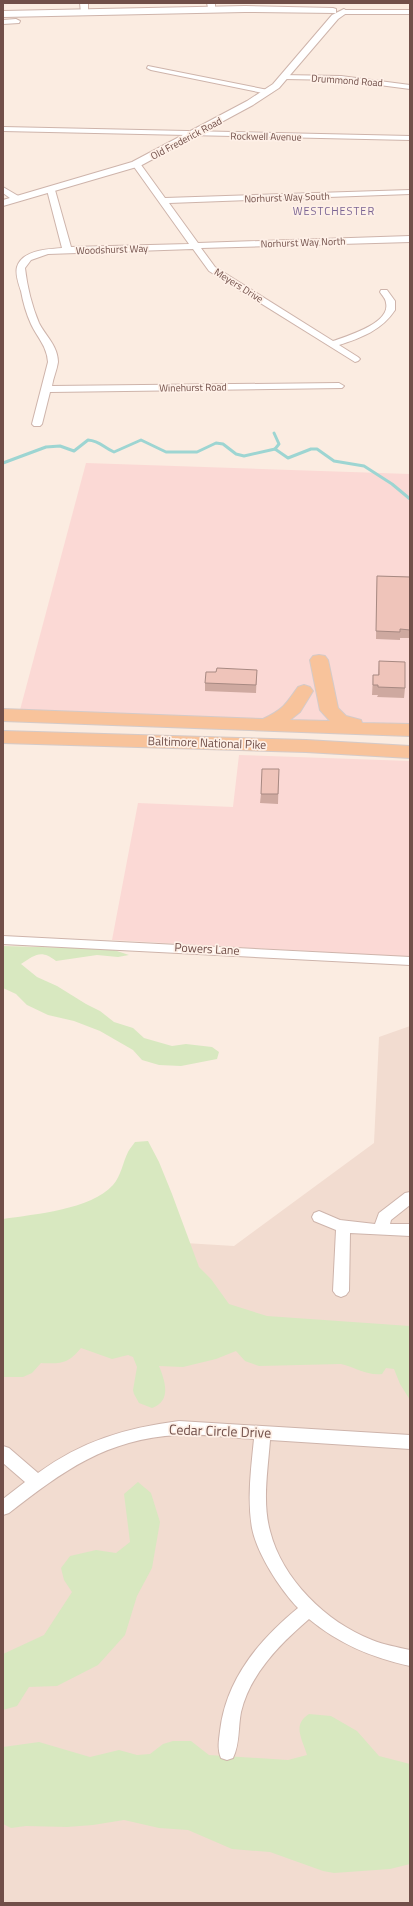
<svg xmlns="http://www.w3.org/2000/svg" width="413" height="1906" font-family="'Titillium Web',sans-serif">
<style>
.residential{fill:#f2dcd0}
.commercial{fill:#fbd9d5}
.green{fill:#d8e8c0}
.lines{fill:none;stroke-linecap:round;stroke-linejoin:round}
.stream{stroke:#9dd5d2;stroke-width:3}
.minor-casing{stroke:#ceb4ab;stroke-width:2}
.tertiary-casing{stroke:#ceb4ab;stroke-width:2}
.primary-casing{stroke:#d4cac8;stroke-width:2}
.minor{fill:#fff;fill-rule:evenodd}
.tertiary{fill:#fff;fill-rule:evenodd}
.primary{fill:#f8c39b;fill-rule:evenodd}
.wall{fill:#cea9a0}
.building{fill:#efc4ba;stroke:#a78982}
.labels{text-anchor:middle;stroke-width:3.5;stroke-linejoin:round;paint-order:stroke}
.far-street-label{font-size:10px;fill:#714f49;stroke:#fef0e7}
.far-neighbourhood-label{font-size:11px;letter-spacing:1px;fill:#7b6594;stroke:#fef0e7}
.street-label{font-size:12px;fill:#714f49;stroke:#fef0e7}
.near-street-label{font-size:14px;fill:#714f49;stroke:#fef0e7}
</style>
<rect width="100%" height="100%" fill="#fbece1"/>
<polygon class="residential" points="410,1026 410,1903 3,1903 3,1324 185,1243 234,1246 374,1143 379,1037"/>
<g class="commercial">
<polygon points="86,463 410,474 410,725 20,710"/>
<polygon points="239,755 410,761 410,957 112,940 138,803 233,807"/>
</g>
<g class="green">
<path d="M 3,946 L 111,949 L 129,955 L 118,957 L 97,955 L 56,961 C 41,949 35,955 21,964 L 37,977 L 57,986 L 86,1004 L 100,1011 L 114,1022 L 133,1028 L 144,1038 L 172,1046 L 186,1044 L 212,1047 L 219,1052 L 217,1059 L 181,1066 L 159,1065 L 142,1060 L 133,1050 L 100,1031 L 74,1021 L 48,1015 L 27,1005 L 16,994 L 3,988 Z"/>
<path d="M 148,1141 L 159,1162 L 172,1194 L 199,1267 L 211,1279 L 229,1304 L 267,1316 L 410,1326 L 410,1400 L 400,1384 L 394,1369 L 386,1368 L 382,1374 C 367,1376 355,1367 341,1364 L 259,1366 L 245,1361 L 236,1351 L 216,1359 L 183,1367 L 159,1366 C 165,1381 172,1401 152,1408 L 139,1403 L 134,1394 L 133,1390 L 137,1367 L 133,1357 L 128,1355 L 112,1359 L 81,1348 C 68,1364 61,1364 41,1363 L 32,1373 L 23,1377 L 3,1377 L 3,1219 C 35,1214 90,1210 113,1185 C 121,1176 123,1162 128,1152 C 130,1148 133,1145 135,1142 Z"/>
<polygon points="138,1482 151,1493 160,1522 152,1568 137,1596 125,1635 98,1665 57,1686 29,1687 17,1706 3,1710 3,1654 44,1635 72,1592 64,1580 61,1568 70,1556 96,1550 116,1553 130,1542 124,1494"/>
<path d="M 309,1714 L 331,1716 L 357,1731 L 379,1756 L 410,1764 L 410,1864 L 390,1869 L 334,1873 L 323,1871 L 270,1852 L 232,1849 L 188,1830 L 159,1828 L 124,1820 L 93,1825 L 67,1827 L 26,1826 L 11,1828 L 3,1824 L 3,1747 L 39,1742 L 90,1757 L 119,1750 L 137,1755 L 150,1754 L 163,1744 L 173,1741 L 191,1741 L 209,1755 L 288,1760 L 307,1755 C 302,1738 292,1725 309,1714 Z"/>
</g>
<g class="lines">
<g class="stream">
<polyline points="274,433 279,444 275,449"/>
<path d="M 3,463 L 46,447 L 60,446 L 74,451 L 88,440 C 100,441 103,447 114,452 L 141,440 L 166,452 L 197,452 L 216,443 L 223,444 L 236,454 L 244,456 L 275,449 L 288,458 L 311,449 L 317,449 L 334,461 L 364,466 L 392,484 L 410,499"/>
</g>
<g class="minor-casing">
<g id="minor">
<polygon points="80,3 88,3 88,15 81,13"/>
<polygon points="207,3 215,3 215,12 209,12"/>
<rect x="344" y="10" width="66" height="4"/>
<polygon points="16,19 20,21 19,23 3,24 3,20"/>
<polygon points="148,66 268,90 272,92 268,94 151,70 147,68"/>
<polygon points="281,75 341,76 410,85 410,89 341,80 284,79 281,79"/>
<polygon points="3,127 410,136 410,140 3,131"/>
<path d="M 133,162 L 139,162 L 165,198 L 410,190 L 410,194 L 169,203 L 198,243 L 410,236 L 410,242 L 201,248 L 215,267 L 333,341 C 347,336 391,323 386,303 C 386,299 382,295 380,292 L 381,290 L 387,290 L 395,301 L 395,310 C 382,330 361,338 339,345 L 358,357 L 360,359 L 358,361 L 355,362 L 209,271 L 193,249 L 48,254 L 31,260 L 25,268 C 27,286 32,306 39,323 C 45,335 58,346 58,362 C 57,370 53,378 52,386 L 339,383 L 344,386 L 342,388 L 50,392 L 42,424 L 40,426 L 34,426 L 32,424 L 48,362 C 47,346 37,337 31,324 C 26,313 23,302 21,291 C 19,285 15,274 17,267 C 22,250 48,249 62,248 L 47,190 L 48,188 L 54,188 L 55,190 L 71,247 L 189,244 L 132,164 Z"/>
<polygon points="3,187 20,197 20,201 14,201 3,193"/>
<polygon points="3,936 410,957 410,965 3,944"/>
<polygon points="410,1192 410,1205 391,1220 390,1224 410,1224 410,1236 350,1233 349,1291 346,1295 341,1297 336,1295 333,1291 336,1230 314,1221 312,1217 314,1213 319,1211 340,1220 375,1224 379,1213 405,1193"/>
<path d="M 179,1421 L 410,1435 L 410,1449 L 270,1440 C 268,1469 262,1502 270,1531 C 282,1579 326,1622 372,1640 C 384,1645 397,1647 410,1650 L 410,1666 C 373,1658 339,1644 309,1619 C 280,1644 250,1674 241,1712 C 238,1727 240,1744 233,1758 L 227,1760 L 221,1758 C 217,1749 219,1740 220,1731 C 226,1679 259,1640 298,1608 C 280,1589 257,1554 252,1528 C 247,1499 251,1469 254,1439 C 229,1438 203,1433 178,1435 C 106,1439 63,1471 9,1513 L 3,1515 L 3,1499 L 25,1482 L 3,1463 L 3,1446 L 9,1448 L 38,1473 C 82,1441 125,1428 179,1421 Z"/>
</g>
</g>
<g class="tertiary-casing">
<polygon id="tertiary" points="245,6 333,8 336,9 336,13 344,9 348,12 338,19 279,88 253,105 140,166 3,206 3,200 132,162 247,101 273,84 332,15 336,13 245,12 3,17 3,11"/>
</g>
<g class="primary-casing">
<g id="primary">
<path d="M 319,655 L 325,656 L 328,660 L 338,708 L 346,716 L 361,720 L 362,723 L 410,724 L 410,736 L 3,721 L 3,709 L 263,719 C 284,709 285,705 298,687 L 304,685 L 310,687 L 313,691 L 300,712 L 290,720 L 330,721 L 320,710 L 310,660 L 313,656 Z"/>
<polygon points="3,731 306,740 410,746 410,758 306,752 3,743"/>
</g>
</g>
<use href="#minor" class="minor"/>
<use href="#tertiary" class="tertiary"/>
<use href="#primary" class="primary"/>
</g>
<g class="wall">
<polygon points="377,576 410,577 410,638 400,638 400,640 376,639"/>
<polygon points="379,661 405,688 404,698 377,697 378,695 372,695 373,675 378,675"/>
<polygon points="257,670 256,693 205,691 205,683 216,672"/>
<polygon points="279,769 278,804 260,803 261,794"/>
</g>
<g class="building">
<polygon points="377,576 410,577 410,630 400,629 400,632 376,631"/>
<polygon points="379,661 405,662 405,688 378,687 378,685 373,685 373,675 379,675"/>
<polygon points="217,668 257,670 256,685 205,683 206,672 216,672"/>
<polygon points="262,769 279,769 278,794 261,794"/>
</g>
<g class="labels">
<g class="far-street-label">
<text transform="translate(347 80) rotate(4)" y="4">Drummond Road</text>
<text transform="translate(266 136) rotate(1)" y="4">Rockwell Avenue</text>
<text transform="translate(186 138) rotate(-28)" y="4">Old Frederick Road</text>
<text transform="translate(287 197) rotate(-2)" y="4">Norhurst Way South</text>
<text transform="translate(303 242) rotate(-2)" y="4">Norhurst Way North</text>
<text transform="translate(112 249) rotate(-2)" y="4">Woodshurst Way</text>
<text transform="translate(239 285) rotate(32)" y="4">Meyers Drive</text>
<text transform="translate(193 387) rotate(-1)" y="4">Winehurst Road</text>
</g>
<g class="far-neighbourhood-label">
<text x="334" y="215">WESTCHESTER</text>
</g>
<g class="street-label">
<text transform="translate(207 743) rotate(2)" y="4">Baltimore National Pike</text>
<text transform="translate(207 949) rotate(3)" y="4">Powers Lane</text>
</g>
<g class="near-street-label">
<text transform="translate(220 1431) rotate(2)" y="5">Cedar Circle Drive</text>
</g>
</g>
<rect width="413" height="1906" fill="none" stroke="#714f49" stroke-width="8"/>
</svg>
